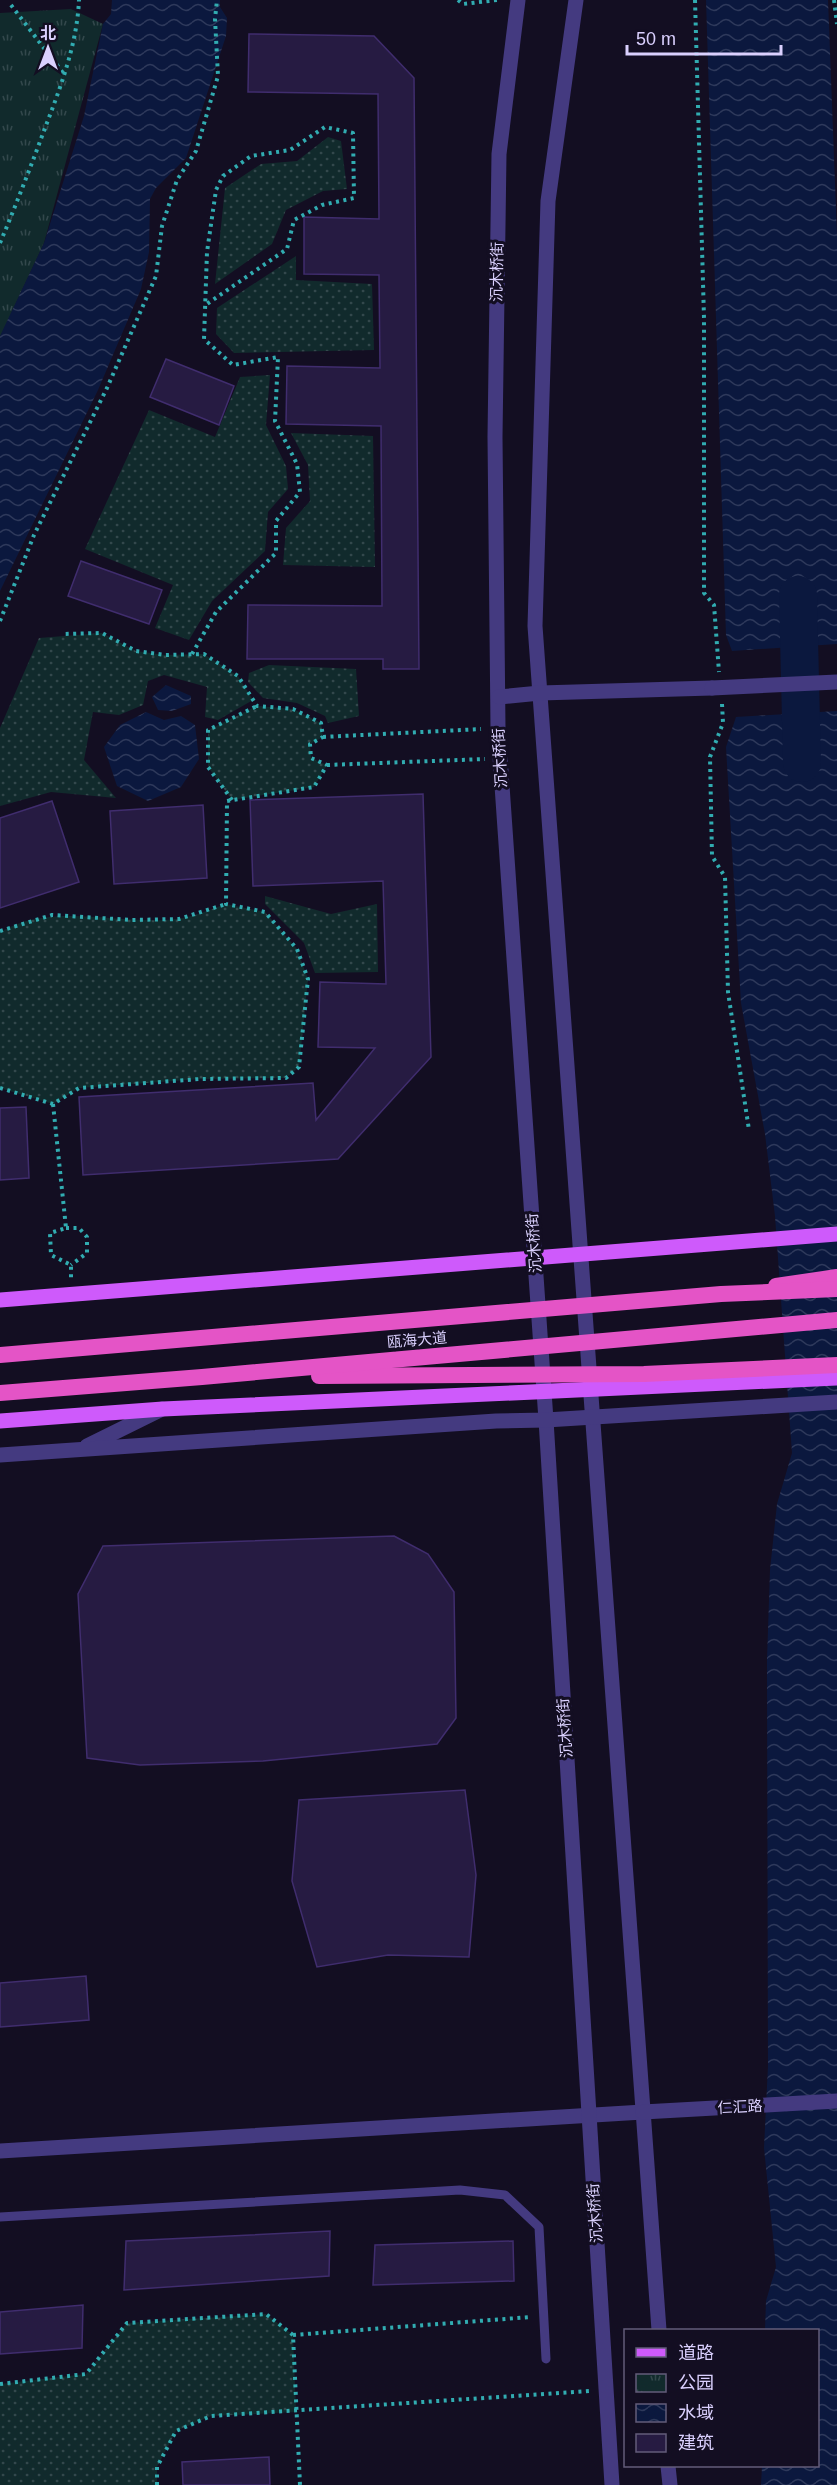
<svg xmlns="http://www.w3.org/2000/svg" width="837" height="2485" font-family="Helvetica,'Noto Sans SC',sans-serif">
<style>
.grass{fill:url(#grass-dots)}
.park{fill:url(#park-tufts)}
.water{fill:url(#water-waves)}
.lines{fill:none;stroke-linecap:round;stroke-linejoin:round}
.river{stroke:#0b183e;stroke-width:38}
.building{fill:#261b42;stroke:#402d6e;stroke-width:1.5}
.path{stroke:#31acb1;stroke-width:4;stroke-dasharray:3 4.5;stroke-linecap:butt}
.service{stroke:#443a80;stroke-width:9}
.minor{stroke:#443a80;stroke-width:15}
.tertiary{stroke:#443a80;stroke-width:15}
.primary{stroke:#ce5afb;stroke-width:15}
.trunk{stroke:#e454c6;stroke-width:16}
.tertiary-bridge{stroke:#443a80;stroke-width:15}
.trunk-bridge{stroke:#e454c6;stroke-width:16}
.labels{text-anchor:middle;stroke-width:6;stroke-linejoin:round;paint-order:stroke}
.street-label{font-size:15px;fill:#dad0fe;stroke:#130e22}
</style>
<defs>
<pattern id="grass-dots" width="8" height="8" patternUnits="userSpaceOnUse" patternTransform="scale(1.5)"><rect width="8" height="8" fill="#112a2c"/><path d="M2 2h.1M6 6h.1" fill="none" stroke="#33484c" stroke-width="1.8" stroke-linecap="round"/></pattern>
<pattern id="park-tufts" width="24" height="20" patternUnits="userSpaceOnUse" patternTransform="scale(1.5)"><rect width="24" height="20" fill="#112a2c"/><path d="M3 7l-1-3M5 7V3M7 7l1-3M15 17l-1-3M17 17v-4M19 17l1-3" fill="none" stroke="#33484c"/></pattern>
<pattern id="water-waves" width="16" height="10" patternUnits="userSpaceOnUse" patternTransform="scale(1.5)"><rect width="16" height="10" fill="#0b183e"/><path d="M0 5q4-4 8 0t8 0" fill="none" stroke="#2e395b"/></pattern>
</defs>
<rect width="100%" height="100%" fill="#130e22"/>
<g class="grass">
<polygon points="328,137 341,141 347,189 323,191 286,210 272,244 215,284 225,188 261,164 297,161"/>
<polygon points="296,256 296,280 372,284 374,350 234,353 216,334 217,308"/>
<polygon points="270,375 266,425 286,466 288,489 268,512 265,551 212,601 189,640 155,628 173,585 85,549 149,410 215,437 240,377"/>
<polygon points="291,433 373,436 375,567 283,565 286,528 310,501 308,465"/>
<polygon points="102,633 136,651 165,655 204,654 238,676 253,700 218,720 205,717 207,687 164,675 148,681 143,705 119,715 93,712 84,760 116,798 51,792 0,806 0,728 39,638"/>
<polygon points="269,665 356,669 359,716 328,723 325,716 297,703 263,698 248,682 249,673"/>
<polygon points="257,706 293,709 321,723 323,737 310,744 311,758 327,765 314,787 232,800 208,767 208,730"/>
<polygon points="265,896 331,914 377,904 378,972 315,973 304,943 265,904"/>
<path d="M 226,904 L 265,912 L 297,949 L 308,979 L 299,1067 L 286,1078 L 200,1079 L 79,1088 L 53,1104 L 0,1088 L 0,932 C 54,901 119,926 177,919 C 193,917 211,909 226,904 Z"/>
<polygon points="266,2314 293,2335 296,2412 211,2416 176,2431 157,2467 157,2485 0,2485 0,2384 86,2374 127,2323"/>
</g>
<polygon class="park" points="71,9 103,24 44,243 0,337 0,13"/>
<g class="water">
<polygon points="112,0 220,0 220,7 227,18 226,36 186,158 156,188 150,199 149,252 141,289 98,390 0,591 0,336 44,243 84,116 103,24 111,14"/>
<polygon points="706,0 828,0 837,236 837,644 732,651 726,635"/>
<polygon points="166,685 191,696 191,704 172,711 158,710 152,697"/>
<polygon points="837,711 837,2485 761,2485 762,2466 818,2466 818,2330 765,2330 766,2301 776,2267 764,2148 768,2066 767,1660 770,1570 777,1504 792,1453 775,1216 765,1134 741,1003 726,747 736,717"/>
<polygon points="146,712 164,720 181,716 195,725 199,759 181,787 148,801 117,786 104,747 120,725"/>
</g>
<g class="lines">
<polyline class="river" points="798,595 802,763"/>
</g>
<g class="building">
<polygon points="249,34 374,36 414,78 419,669 383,669 383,659 247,659 248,605 382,606 381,426 286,424 287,366 380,368 379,275 304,274 304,217 379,219 378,94 248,92"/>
<polygon points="166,359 234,386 219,425 150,397"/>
<polygon points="81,561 162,590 149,624 68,596"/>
<polygon points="423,794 431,1057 338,1159 83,1175 79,1097 313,1083 316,1120 375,1048 318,1047 320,982 386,984 383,881 253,886 250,800"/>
<polygon points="52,801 79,882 0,908 0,818"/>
<polygon points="203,805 207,878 114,884 110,811"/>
<polygon points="26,1107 29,1178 0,1180 0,1108"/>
<polygon points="394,1536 428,1554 454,1592 456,1718 437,1744 263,1761 140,1765 87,1758 78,1594 103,1546"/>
<polygon points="465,1790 476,1875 469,1957 388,1955 317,1967 292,1881 299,1800"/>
<polygon points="86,1976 89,2020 0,2027 0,1983"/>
<polygon points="330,2231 329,2276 124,2290 126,2241"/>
<polygon points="513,2241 514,2281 373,2285 375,2245"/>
<polygon points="83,2305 82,2348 0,2354 0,2312"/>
<polygon points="269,2457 270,2485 183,2485 182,2462"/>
</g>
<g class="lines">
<g class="path">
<polyline points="458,0 463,4 497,0"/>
<polyline points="695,0 704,318 704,593 714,605 719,672"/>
<polyline points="834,0 837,24"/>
<polyline points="11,5 63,73"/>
<path d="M 0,243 C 16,205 31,166 45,128 C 61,86 77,44 79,0"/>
<polyline points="0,621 34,535 107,388 156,276 162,226 177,180 196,151 218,76 215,19 217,0"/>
<polyline points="192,654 216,612 276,553 276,521 300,492 297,464 275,421 278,357 233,365 204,339 207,252 216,190 223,176 251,156 290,150 325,127 353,133 354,198 322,205 294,220 287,249 207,304"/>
<polyline points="722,704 723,723 710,757 712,856 725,877 728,992 749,1130"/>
<polyline points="323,737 481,729"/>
<polyline points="327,765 485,759"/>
<polyline points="232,800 208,767 208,730 257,706"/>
<polyline points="0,931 52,915 132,920 179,919 226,904"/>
<polyline points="0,1088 53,1104 79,1088 200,1079 286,1078 299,1067 308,979 297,949 265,912 226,904 227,801 314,787 327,765 311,758 310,744 323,737 321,723 293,709 257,706 238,676 204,654 165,655 136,651 102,633 63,634"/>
<polyline points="53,1104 66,1228 50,1233 51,1255 71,1265 71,1278"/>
<polyline points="66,1228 79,1228 87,1237 87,1253 71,1265"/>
<polyline points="293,2335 531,2317"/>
<polyline points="0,2384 86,2374 127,2323 266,2314 293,2335 300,2485"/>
<polyline points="157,2485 157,2467 176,2431 211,2416 589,2391"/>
</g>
<polyline class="service" points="0,2217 460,2190 505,2195 539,2227 546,2359"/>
<polyline class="minor" points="0,2151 643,2112"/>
<g class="tertiary">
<polyline points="518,0 499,154 495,437 498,728 546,1420 612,2485"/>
<polyline points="576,0 548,201 535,626 659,2330"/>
<polyline points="499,697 540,693 712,688"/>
<polyline points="87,1446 162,1409"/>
<polyline points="0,1455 496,1421 546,1420 837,1402"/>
<polyline points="643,2112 837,2101"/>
<polyline points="668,2466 670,2485"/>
</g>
<g class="primary">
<polyline points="0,1300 837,1234"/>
<polyline points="0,1421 163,1409 837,1378"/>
</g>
<polyline class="trunk" points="776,1286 837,1277"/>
<polyline class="tertiary-bridge" points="712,688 837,682"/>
<g class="trunk-bridge">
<polyline points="0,1355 721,1294 837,1289"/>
<polyline points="319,1376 644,1374 837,1365"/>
<polyline points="0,1393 202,1377 837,1320"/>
</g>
</g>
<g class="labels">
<g class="street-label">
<text transform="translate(497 272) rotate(-89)" y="5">沉木桥街</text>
<text transform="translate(500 758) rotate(-93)" y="5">沉木桥街</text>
<text transform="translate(534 1243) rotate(-94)" y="5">沉木桥街</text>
<text transform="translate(417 1340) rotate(-5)" y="5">瓯海大道</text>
<text transform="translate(565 1728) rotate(-94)" y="5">沉木桥街</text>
<text transform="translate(740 2107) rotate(-3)" y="5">仁汇路</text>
<text transform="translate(595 2213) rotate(-94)" y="5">沉木桥街</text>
</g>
</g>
<rect x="624" y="2329" width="195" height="138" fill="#130e22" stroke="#635c7a" stroke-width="1.5"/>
<rect x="636" y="2348" width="30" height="9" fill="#ce5afb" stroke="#635c7a" stroke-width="1.5"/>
<text x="678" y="2359" font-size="18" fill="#dad0fe">道路</text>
<rect x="636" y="2374" width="30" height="18" fill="url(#park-tufts)" stroke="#635c7a" stroke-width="1.5"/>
<text x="678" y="2389" font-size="18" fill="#dad0fe">公园</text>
<rect x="636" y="2404" width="30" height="18" fill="url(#water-waves)" stroke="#635c7a" stroke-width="1.5"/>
<text x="678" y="2419" font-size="18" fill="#dad0fe">水域</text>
<rect x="636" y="2434" width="30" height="18" fill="#261b42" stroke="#635c7a" stroke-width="1.5"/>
<text x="678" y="2449" font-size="18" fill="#dad0fe">建筑</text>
<g transform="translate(48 48)" stroke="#130e22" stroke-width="4.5" paint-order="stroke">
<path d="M0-4.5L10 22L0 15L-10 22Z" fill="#dad0fe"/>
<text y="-9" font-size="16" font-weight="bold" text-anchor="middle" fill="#dad0fe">北</text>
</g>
<path d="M627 45v9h154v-9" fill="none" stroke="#dad0fe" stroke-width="3"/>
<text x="636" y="45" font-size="18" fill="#dad0fe" stroke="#130e22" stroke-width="4.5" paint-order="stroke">50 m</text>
</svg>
